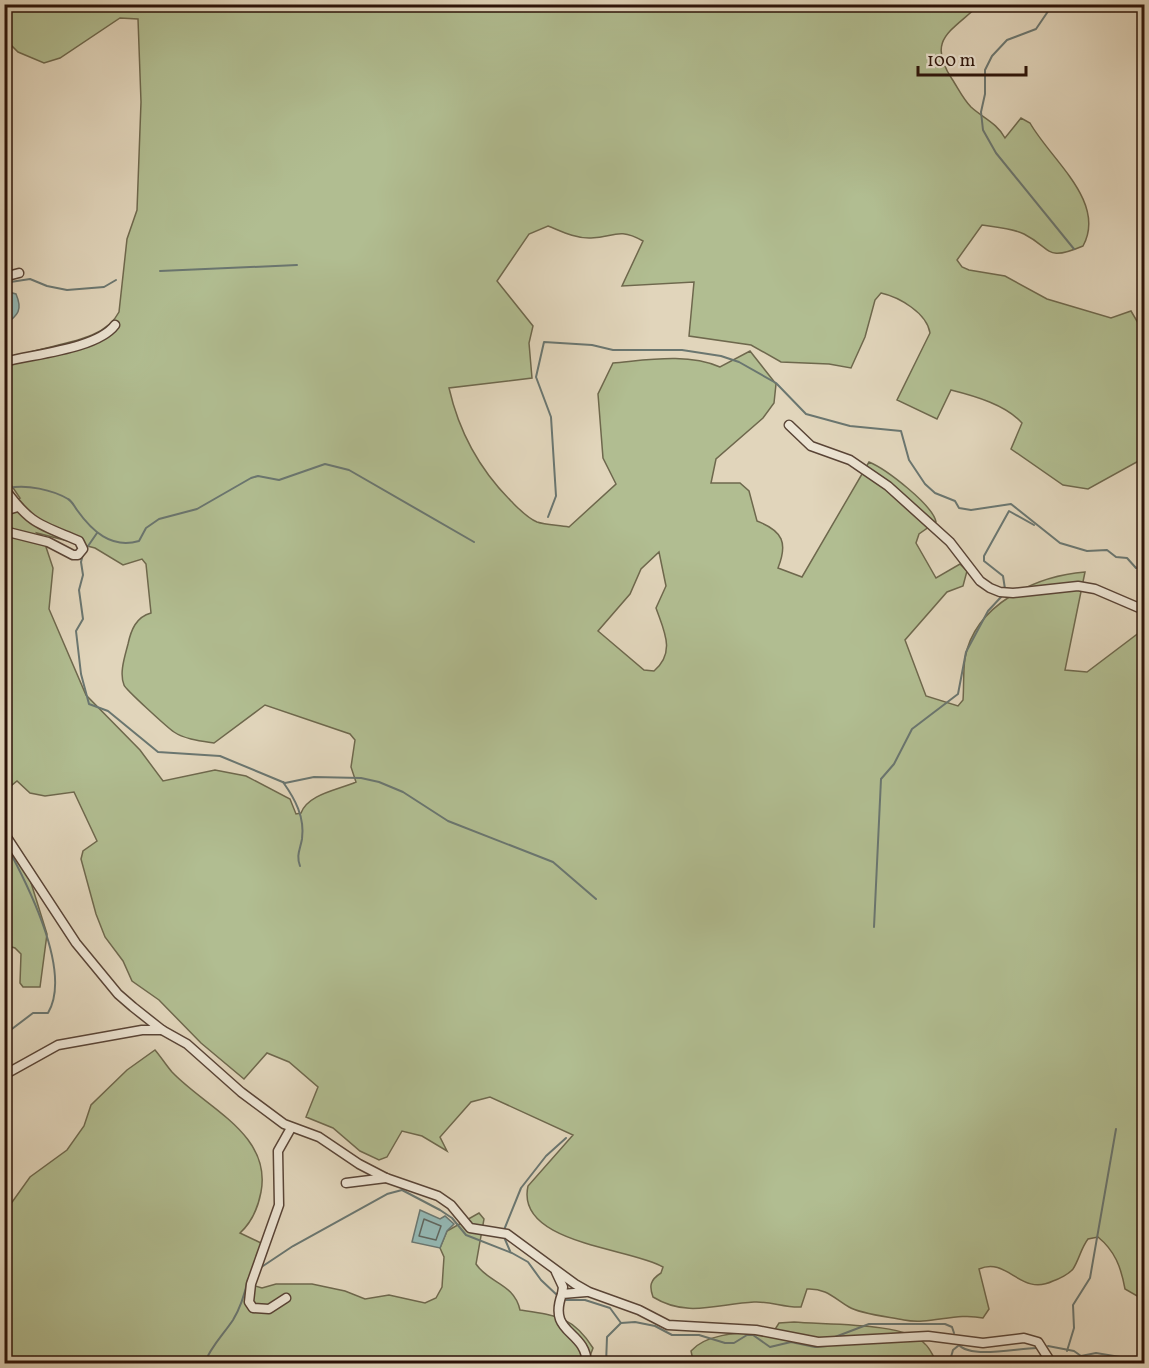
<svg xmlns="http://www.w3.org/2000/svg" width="1149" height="1368" font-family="Vollkorn,serif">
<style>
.green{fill:#b1bd91;stroke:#6e684d;stroke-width:1.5;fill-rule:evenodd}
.water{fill:#94b8b4;stroke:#6a7670;stroke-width:1.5}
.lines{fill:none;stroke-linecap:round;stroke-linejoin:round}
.shore{stroke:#60665e;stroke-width:1.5}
.stream{stroke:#6a7670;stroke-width:2}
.minor-casing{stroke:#594436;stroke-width:11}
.minor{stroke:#ece4d3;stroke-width:8}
</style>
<rect width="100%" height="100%" fill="#e1d5bb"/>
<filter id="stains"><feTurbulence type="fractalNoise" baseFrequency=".00333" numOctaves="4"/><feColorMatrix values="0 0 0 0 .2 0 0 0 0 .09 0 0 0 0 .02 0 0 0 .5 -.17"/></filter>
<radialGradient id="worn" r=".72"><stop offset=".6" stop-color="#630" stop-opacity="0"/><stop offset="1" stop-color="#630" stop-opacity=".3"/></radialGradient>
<g class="green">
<path d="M 5,5 L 979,5 C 951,32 926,39 952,79 C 958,88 963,99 971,107 C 983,118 997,123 1005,138 L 1021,118 L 1030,123 C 1051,160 1107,202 1083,246 C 1045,262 1053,249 1024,234 C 1012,228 995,227 982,225 L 957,260 L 962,267 L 969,270 L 1005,276 L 1047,299 L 1111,318 L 1131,311 L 1144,333 L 1144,458 L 1088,489 L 1063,485 L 1011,449 L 1022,423 C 1006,405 975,396 951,390 L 937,419 L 897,400 L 930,333 C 927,313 899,297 881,293 L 875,300 L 865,337 L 851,368 L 829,364 L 781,362 L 751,345 L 689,336 L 694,282 L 622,286 L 643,241 C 616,226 613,239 589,238 C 574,238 561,231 548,226 L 529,234 L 497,281 L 533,326 L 529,343 L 532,378 L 449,388 C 459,432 479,469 511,501 C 518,508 527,518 537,522 C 546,525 559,525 569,527 L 616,484 L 603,458 L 598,394 L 613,363 C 648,360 687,353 720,367 L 750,351 L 776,384 L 774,403 L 763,418 L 716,459 L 711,483 L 740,483 L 749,491 L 757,521 C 783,531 788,543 778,568 L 802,577 L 869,462 C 886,469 933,505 936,522 L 919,534 L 916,543 L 936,578 L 960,564 L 967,571 L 963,586 L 947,592 L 905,640 L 926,696 L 958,706 L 963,700 C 964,687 963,672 965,658 C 975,604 1036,576 1085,572 L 1065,670 L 1087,672 L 1144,629 L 1144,1300 L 1125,1289 C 1121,1267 1115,1251 1098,1237 L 1088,1239 C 1081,1248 1079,1260 1073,1269 C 1069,1274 1059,1279 1053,1281 C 1020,1297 1008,1256 979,1269 L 989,1309 L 983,1318 C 956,1312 930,1325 904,1320 C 890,1317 860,1314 849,1307 C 834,1298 826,1288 807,1289 L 801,1307 C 785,1308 770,1301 754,1302 C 717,1304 687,1318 653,1297 C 649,1286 650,1280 661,1273 L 663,1267 C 632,1248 515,1244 528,1186 L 573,1135 L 490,1097 L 471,1102 L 440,1137 L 447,1151 L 422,1136 L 402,1131 L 387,1157 L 379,1160 L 360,1151 L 333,1128 L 306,1117 L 318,1087 L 289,1062 L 267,1053 L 244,1079 L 201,1043 L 159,1000 L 132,981 L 123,961 L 105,937 L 96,914 L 81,859 L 83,851 L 97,841 L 74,792 L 45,796 L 30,793 L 17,781 L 11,786 L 5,808 L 5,502 L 20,498 L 5,476 L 5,363 C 35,342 101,348 119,312 L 127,239 L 137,210 L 141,102 L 138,19 L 120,18 L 60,58 L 44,63 L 18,52 L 5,39 ZM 37,533 L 95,548 L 123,565 L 142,559 L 146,564 L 151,613 C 136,617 131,630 128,644 C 125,656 119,673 124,685 C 125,689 168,728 174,732 C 184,739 201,741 214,743 L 265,705 L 350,734 L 355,740 L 351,767 L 356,782 C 338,790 308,794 301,813 L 296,814 L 290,799 L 246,776 L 215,770 L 163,781 L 140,750 L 86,695 L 49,609 L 53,568 L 44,541 ZM 659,552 L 666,586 L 656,608 C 664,631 676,652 654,671 L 644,670 L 598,631 L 630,594 L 641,569 Z"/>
<polygon points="4,844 27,870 47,934 40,987 23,987 20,983 21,954 15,948 5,945"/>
<path d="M 155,1050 C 161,1057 166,1065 172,1072 C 206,1108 272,1134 261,1192 C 258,1208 252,1222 240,1233 L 263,1244 L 253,1280 L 255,1286 L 262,1288 L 276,1284 L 312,1284 L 345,1291 L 365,1299 L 389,1295 L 425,1303 L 436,1298 L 442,1287 L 444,1257 L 440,1248 L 447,1231 L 479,1213 L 484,1219 L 476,1264 C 488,1283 514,1283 520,1310 C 555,1315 573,1316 593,1348 L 587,1364 L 5,1364 L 5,1212 L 30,1177 L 67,1150 L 84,1126 L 91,1105 L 127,1070 Z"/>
<path d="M 794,1322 C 825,1325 905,1322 925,1344 C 931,1349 933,1358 938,1363 L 697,1363 L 693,1360 L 691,1351 C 708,1331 749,1333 774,1331 L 779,1323 Z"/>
</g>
<g class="water">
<path d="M 5,291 L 16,294 C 23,310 18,315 5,325 Z"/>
<polygon points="420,1210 440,1219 445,1216 454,1224 447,1231 440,1248 412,1242"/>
</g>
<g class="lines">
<polygon class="shore" points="424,1219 441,1226 436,1240 419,1236"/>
<g class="stream">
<polyline points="1053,4 1036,29 1007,40 992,56 985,70 985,94 981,112 983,130 996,153 1074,249"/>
<polyline points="160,271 297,265"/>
<polyline points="4,283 30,279 47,286 67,290 104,287 116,280"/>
<path d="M 9,488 C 26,484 53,490 68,499 C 72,501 74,506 77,510 C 92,531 111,549 139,541 L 146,528 L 159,519 L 197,509 L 251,478 L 258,476 L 279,480 L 325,464 L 349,470 L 474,542"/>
<polyline points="548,517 556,496 551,417 536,377 544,342 592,345 613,350 682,350 721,356 739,362 776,383 806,414 850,426 901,431 909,460 925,484 935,493 955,501 959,508 971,510 1011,504 1060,543 1087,551 1107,550 1116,557 1127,558 1136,568 1144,566"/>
<polyline points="86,549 97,533"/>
<polyline points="83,554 81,562 83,575 79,590 83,619 76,631 81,674 89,704 108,711 158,752 220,756 285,783 314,777 361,778 379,782 403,792 448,821 553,862 596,899"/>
<polyline points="1005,589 1003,576 984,561 984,556 1009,511 1034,525"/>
<path d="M 283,782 C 295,799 305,817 302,839 C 300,850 296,855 300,866"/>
<path d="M 4,841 C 26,881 73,971 48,1013 L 33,1013 L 4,1035"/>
<polyline points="874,927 881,779 894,764 912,729 958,694 966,652 988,611 1002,596"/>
<polyline points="504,1230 521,1188 546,1156 566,1138"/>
<polyline points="504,1237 510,1251"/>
<polyline points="260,1268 293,1246 387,1194 402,1190 440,1210 452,1218 466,1235 512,1253 528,1262 541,1280 558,1296"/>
<polyline points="566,1300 585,1300 610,1308 621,1323"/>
<polyline points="835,1337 869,1324 945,1324 952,1327 954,1333"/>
<path d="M 957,1342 C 966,1361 1020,1347 1039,1348"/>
<polyline points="1048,1346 1074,1351 1081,1356 1096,1353 1144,1361"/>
<polyline points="1067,1351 1074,1328 1073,1305 1090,1278 1116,1129"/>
<path d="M 204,1364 C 211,1346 223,1335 233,1320 C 241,1307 245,1293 248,1279"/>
<polyline points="606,1364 607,1337 621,1323 635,1322 655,1326 672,1335 699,1335 725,1343 734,1343 747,1335 753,1335 770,1347 791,1342 815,1347 827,1346"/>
<polyline points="949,1364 953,1350 958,1346"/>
</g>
<g class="minor-casing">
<g id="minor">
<polyline points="4,277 19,273"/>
<path d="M 4,362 C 34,354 97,349 115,325"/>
<polyline points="789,425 811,446 850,460 888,486 950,542 980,581 990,588 1000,592 1013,593 1078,586 1095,589 1144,610"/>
<path d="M 4,488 C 31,525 39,524 79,541 L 83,549 L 78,555 L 73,555 L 48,542 L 4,531"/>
<polyline points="4,511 18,507"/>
<polyline points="4,833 76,943 118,994 133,1007 162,1030 187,1044 241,1092 284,1124 319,1137 359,1164 386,1178 438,1196 451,1205 470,1228 507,1234 575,1284 589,1292 639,1310 668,1325 756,1330 818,1342 928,1336 983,1343 1024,1338 1038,1342 1052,1364"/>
<polyline points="4,1075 58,1045 142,1030 162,1030"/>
<polyline points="346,1183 386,1178"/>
<polyline points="556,1272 563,1287 562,1294"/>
<path d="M 586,1292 L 562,1294 C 547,1335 586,1329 587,1364"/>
<polyline points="286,1298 269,1309 253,1308 249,1302 251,1284 279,1205 278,1151 291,1128"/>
</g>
</g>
<use href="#minor" class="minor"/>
</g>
<rect width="1149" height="1368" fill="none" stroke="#e1d5bb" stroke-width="24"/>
<rect x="6" y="6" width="1137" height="1356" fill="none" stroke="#2c1309" stroke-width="3"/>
<rect x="12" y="12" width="1125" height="1344" fill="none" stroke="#2c1309" stroke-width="1.5"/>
<path d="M918 66v9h108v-9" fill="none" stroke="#2c1309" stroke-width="3"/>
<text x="927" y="66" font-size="18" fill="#2c1309" stroke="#ece4d3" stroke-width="4.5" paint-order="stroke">100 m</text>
<rect width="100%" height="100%" filter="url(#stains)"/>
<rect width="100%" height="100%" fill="url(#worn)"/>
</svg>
